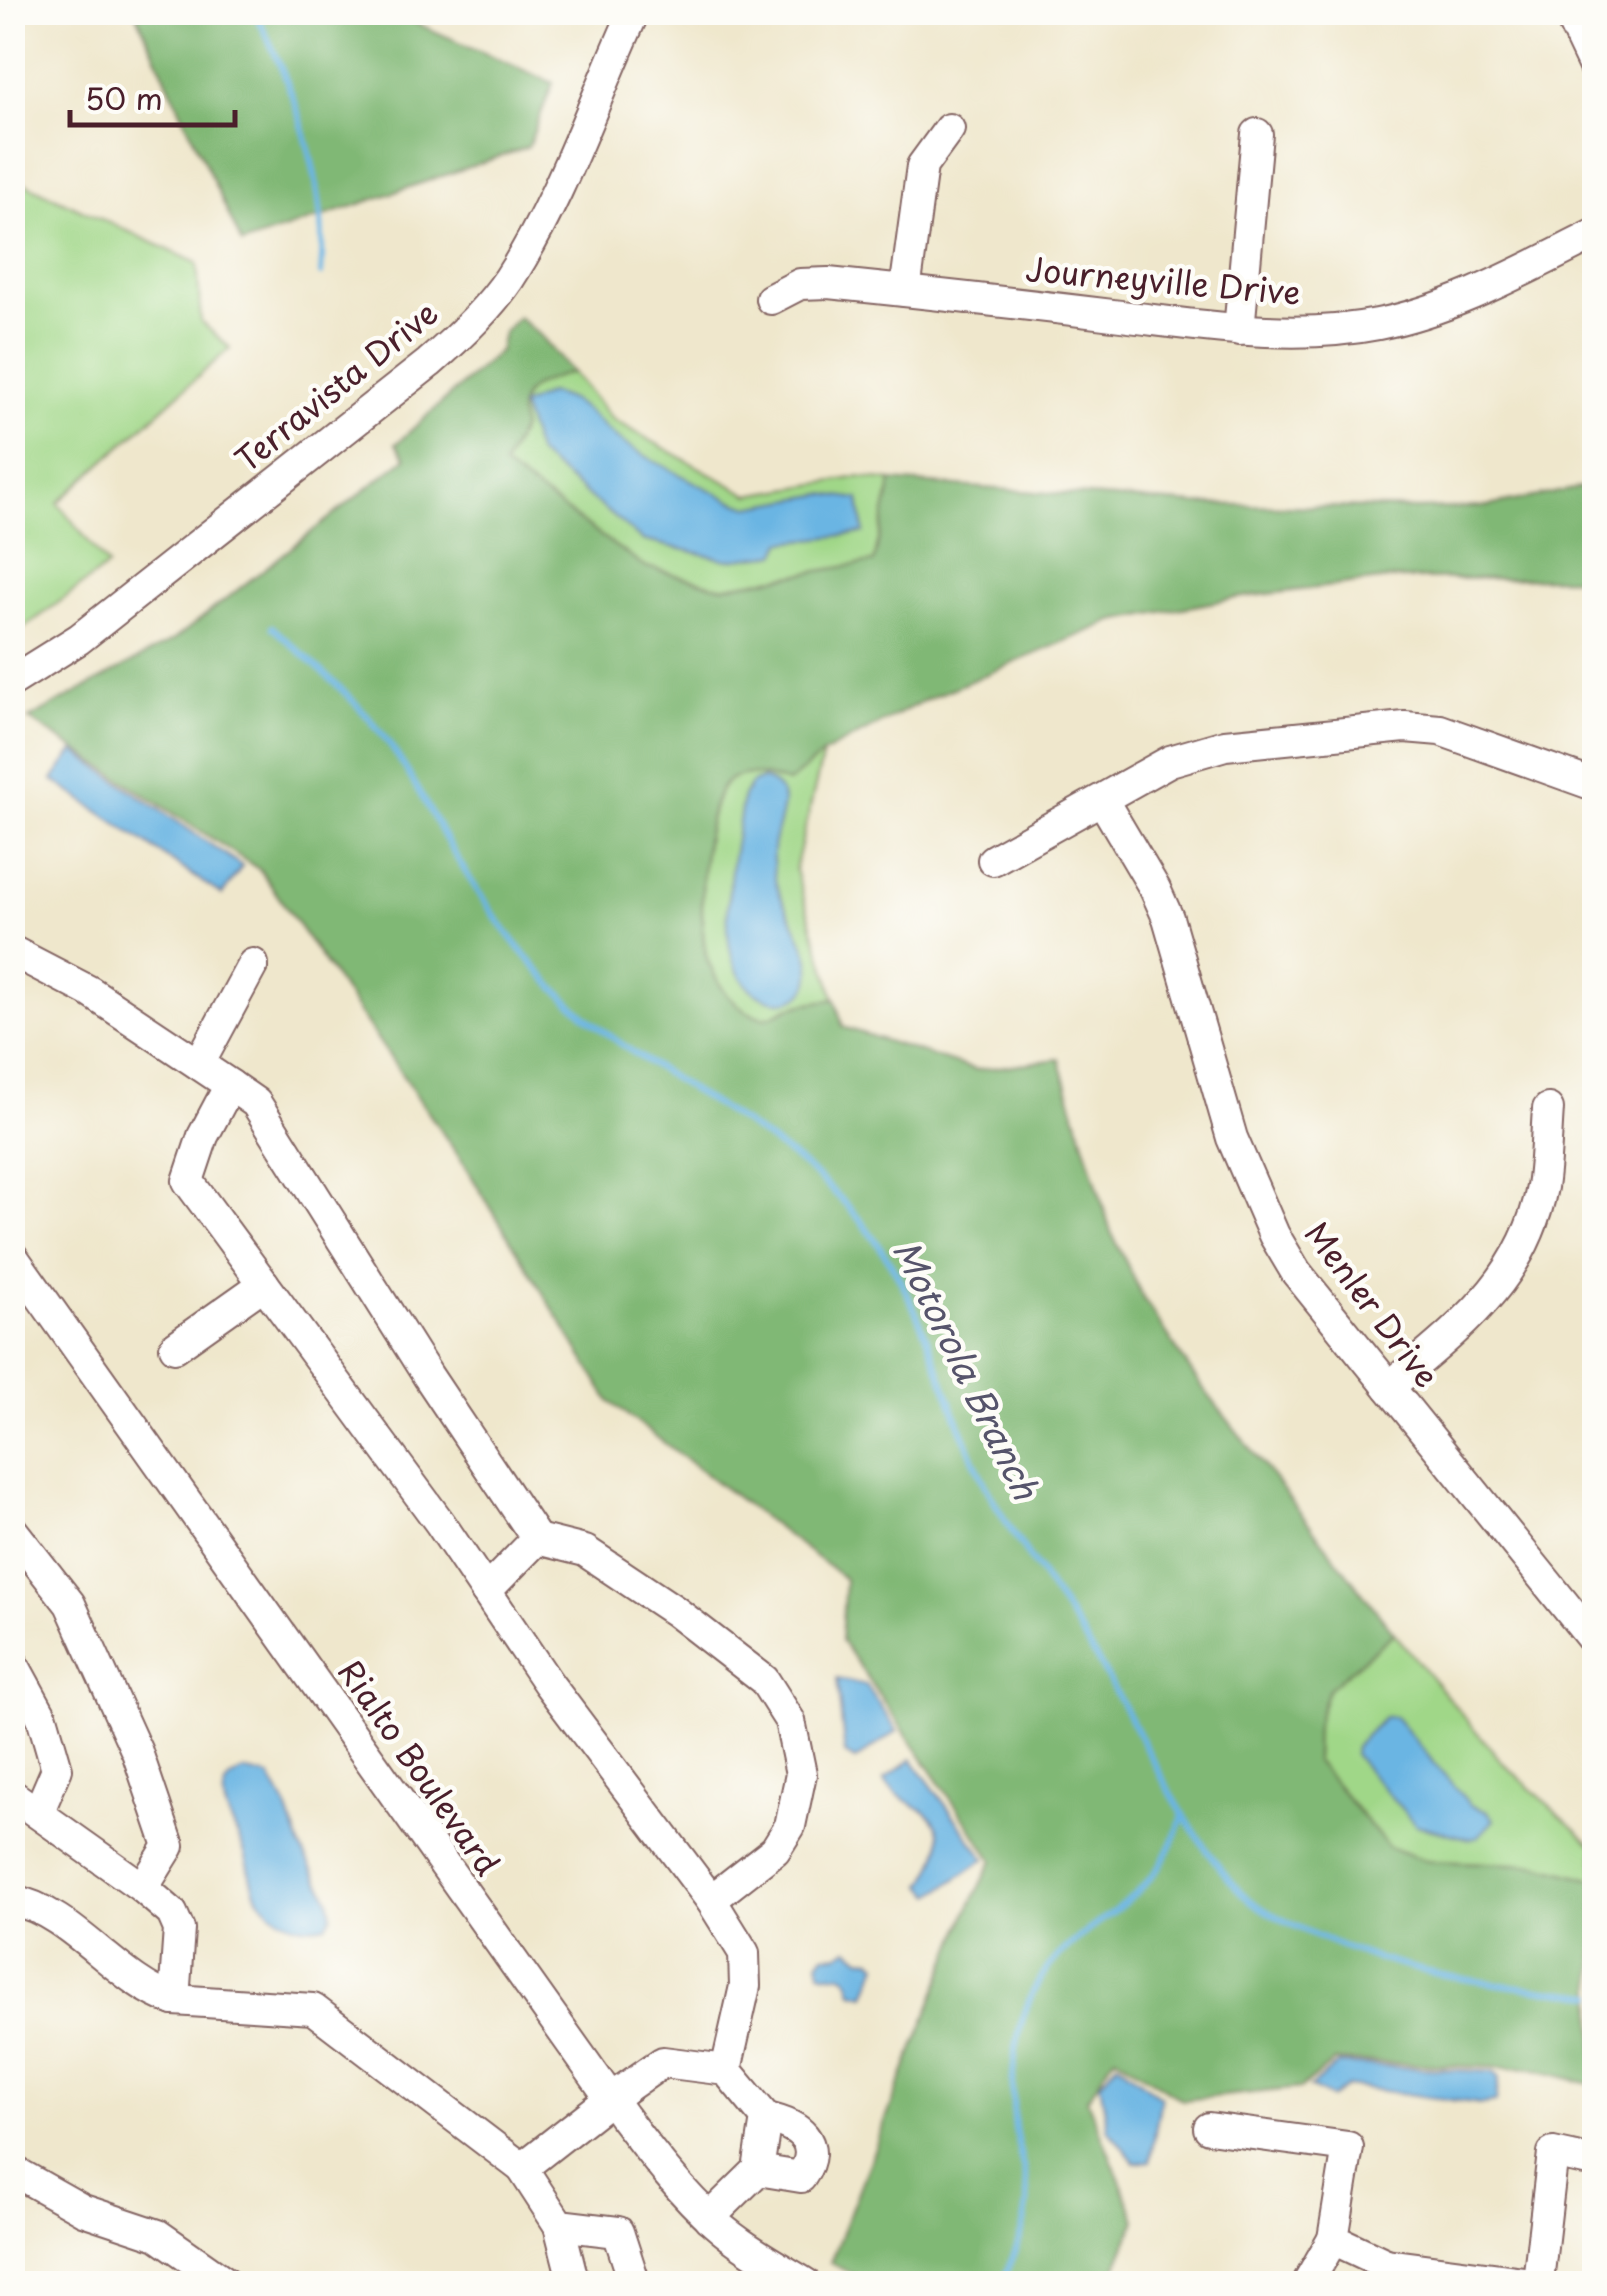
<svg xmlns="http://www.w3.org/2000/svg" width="1607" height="2296" font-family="'Playpen Sans',sans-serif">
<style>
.green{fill:#a0d788;stroke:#757b5a;stroke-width:2.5}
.forest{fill:#80b874;stroke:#656c50;stroke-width:2.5}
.water{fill:#6bb5e3;stroke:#5a6a87;stroke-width:2.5}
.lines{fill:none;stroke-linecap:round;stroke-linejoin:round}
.stream{stroke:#6bb5e3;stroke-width:6}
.minor-casing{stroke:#846563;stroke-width:34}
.minor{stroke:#fff;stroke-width:30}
.labels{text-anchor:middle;stroke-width:9;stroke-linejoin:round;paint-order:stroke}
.street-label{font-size:32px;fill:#4a1f2b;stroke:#fdfcf7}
.water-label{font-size:35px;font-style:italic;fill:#56546b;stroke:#fdfcf7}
</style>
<rect width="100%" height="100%" fill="#fdfcf7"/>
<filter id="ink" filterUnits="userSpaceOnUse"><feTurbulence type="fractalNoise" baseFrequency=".01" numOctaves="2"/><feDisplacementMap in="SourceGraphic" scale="20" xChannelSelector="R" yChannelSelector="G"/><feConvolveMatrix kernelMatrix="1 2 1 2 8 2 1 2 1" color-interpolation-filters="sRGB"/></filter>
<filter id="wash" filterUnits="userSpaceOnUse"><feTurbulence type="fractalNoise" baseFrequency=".0048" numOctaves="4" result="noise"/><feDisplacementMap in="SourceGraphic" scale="40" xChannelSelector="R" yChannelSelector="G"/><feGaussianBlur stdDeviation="2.25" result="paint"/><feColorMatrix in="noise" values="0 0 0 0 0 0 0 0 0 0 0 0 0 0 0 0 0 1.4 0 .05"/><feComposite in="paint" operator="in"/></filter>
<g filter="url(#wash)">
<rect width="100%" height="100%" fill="#efe7cc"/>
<g class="green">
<polygon points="13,178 197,263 201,322 230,348 58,503 108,566 13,636"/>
<path d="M 572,372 L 612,419 L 749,495 L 859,477 L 892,481 L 874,562 L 721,587 L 643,566 L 503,466 L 522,428 C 511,388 540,382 572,372 Z"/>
<path d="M 823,754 L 795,870 L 835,999 C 820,1002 803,1003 789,1008 C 780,1011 772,1019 761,1017 C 737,1013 718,985 709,964 C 696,934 700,798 730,780 C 747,769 770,777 788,783 Z"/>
<polygon points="1394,1633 1502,1762 1594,1846 1594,1880 1538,1865 1427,1861 1388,1847 1315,1760 1316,1725 1328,1689"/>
</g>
<g class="forest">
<polygon points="136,13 402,13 402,17 553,83 528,147 242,244"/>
<path d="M 518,317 L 541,336 L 572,372 C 540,382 511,388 522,428 L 503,466 L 643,566 L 721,587 L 874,562 L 892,481 L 1194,504 L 1418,509 L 1483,507 L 1594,485 L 1594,578 L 1388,579 L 1236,598 L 1113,621 L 925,700 L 823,754 L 788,783 C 770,777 747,769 729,780 C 700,798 696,934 709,964 C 718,985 737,1013 761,1017 C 772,1019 780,1011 789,1008 C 803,1003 820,1002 835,999 L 843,1027 L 976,1070 L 1059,1059 L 1111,1232 L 1145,1301 L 1196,1379 L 1394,1633 L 1328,1689 L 1316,1725 L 1315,1760 L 1388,1847 L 1427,1861 L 1538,1865 L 1594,1880 L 1594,2085 L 1532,2069 L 1335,2061 L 1301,2088 L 1183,2100 L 1115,2056 L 1087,2099 L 1136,2220 L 1110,2283 L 871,2283 L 830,2263 L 966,1915 L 993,1860 L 841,1640 L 845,1579 L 610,1402 L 464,1164 L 260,870 L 29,719 L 175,639 L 406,458 L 396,444 L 499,351 L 503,333 Z"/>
</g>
<g class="water">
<path d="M 549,393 C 588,401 595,425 625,444 C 659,465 695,482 730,500 L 749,507 L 824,494 L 859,499 L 864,533 L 783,542 L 777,554 L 728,560 L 642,540 L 538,455 L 521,406 Z"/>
<polygon points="74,751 242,866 222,895 53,780"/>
<path d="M 762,779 C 801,791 774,823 773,850 C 772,858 774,866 774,873 C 777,906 818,947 809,982 C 800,1011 760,1003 746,984 C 733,968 728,947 728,926 C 726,884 737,838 743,796 L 752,783 Z"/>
<polygon points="837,1679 866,1685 897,1731 855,1760 845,1754"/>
<polygon points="1384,1717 1395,1717 1470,1805 1488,1812 1494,1820 1478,1837 1470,1839 1416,1825 1361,1763 1354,1754 1355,1746"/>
<path d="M 912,1759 L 985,1859 L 933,1895 L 923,1885 C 939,1862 952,1827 921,1809 C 903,1798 897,1797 884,1780 Z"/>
<path d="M 243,1771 L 270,1777 L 287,1808 L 301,1848 L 329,1899 L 332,1915 L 326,1925 C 300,1931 274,1920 258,1897 C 252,1886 248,1859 242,1845 C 236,1830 222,1809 224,1793 C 226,1780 233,1777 243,1771 Z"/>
<path d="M 849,1948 L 861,1958 L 872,1959 L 878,1964 L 866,1995 L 853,1992 C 846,1963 840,1980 821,1972 L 819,1962 L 824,1955 L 839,1954 Z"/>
<polygon points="1118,2063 1161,2097 1150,2161 1135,2163 1108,2129 1100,2083"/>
<polygon points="1338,2064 1494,2072 1499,2077 1496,2102 1482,2104 1347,2086 1331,2098 1310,2087"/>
</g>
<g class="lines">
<g class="stream">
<path d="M 255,12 C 296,92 329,185 321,274"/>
<path d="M 272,627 C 306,658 344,688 374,724 C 408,765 430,815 458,860 C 486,906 517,949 555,988 C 650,1086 796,1127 876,1241 C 926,1311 946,1401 982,1478 C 1014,1544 1064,1602 1100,1665 C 1144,1739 1178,1821 1236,1887 C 1250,1904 1274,1915 1294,1925 C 1393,1975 1487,1984 1594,1995"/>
<path d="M 1001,2284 C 1014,2257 1024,2233 1027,2204 C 1029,2180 1018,2152 1015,2128 C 1010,2090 1013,2042 1027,2006 C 1051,1940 1106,1927 1148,1881 C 1166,1861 1175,1838 1184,1814"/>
</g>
</g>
</g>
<g filter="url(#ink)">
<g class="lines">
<g class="minor-casing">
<g id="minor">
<polyline points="1568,12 1594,67"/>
<polyline points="905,291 922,166 949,129"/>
<path d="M 771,299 L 800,284 L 828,283 C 926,293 1023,304 1121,316 C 1206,326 1293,341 1378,324 C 1455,309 1525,269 1594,235"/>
<polyline points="1239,330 1257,134"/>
<path d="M 12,681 L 79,639 L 429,363 C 457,339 488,310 509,279 C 561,199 594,99 634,12"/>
<polyline points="1103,801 1155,889 1168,918 1232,1138 1274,1235 1296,1272 1594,1641"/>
<polyline points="993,860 1170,761 1225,745 1405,727 1440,730 1594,785"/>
<polyline points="12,951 89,991 230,1085 203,1136 188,1181 440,1523 548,1683 711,1900 744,1953 745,1986 726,2070"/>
<polyline points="199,1064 253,964"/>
<polyline points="230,1085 256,1103 428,1376 537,1539"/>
<path d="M 12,1256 L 623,2116 C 651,2153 680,2192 715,2223 C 742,2247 775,2265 806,2284"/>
<polyline points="175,1347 264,1284"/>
<path d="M 1389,1387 C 1457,1329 1524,1281 1542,1187 C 1546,1162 1546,1134 1548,1109"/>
<path d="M 12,1530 L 70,1604 L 137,1752 L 169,1846 L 143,1888 L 172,1913 L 179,1929 L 174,2000 C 116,1981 72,1911 12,1900"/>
<polyline points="486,1591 537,1539 585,1551 675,1611 764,1680 790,1721 801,1774 790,1826 775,1850 711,1900"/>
<polyline points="12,1662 42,1717 57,1769 38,1813"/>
<polyline points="12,1795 143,1888"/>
<polyline points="174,2000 313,2009 522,2168"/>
<polyline points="1209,2128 1348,2147 1333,2239 1386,2264"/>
<polyline points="12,2170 83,2210 158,2235 228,2284"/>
<path d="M 758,2170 L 801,2177 C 825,2142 797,2124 766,2118"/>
<polyline points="559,2225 574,2284"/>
<polyline points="635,2284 618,2232 559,2225 522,2168 610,2099 663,2062 726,2070 766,2118 758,2170 709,2218"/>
<polyline points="1307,2284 1333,2239"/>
<polyline points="1380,2284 1386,2264 1524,2282 1538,2281 1553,2153 1594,2162"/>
</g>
</g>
<use href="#minor" class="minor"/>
</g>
</g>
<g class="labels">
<g class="street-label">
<text transform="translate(1163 282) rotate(5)" y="11">Journeyville Drive</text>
<text transform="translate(337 387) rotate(-39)" y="11">Terravista Drive</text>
<text transform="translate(1371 1305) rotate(53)" y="11">Menler Drive</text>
<text transform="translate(418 1768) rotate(55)" y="11">Rialto Boulevard</text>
</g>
<g class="water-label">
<text transform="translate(965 1370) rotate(64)" y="12">Motorola Branch</text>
</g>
</g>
<rect width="1607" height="2296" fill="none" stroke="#fdfcf7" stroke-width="50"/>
<path d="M70 110v15h165v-15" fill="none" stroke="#4a1f2b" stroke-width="5"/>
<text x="85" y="110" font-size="30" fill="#4a1f2b" stroke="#fdfcf7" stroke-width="8" paint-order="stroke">50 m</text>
</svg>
